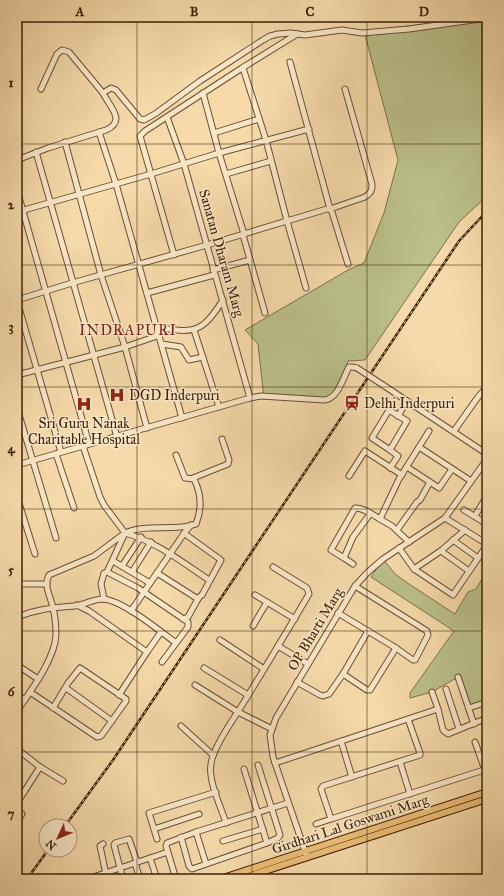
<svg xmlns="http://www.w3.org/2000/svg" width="504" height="896" font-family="'IM FELL Great Primer',serif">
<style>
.green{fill:#bbc08a;stroke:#7c704a}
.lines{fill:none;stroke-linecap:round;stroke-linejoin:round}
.minor-casing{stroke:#6a4f31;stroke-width:7}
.major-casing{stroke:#3c2109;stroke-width:8}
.minor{stroke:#f9e7c8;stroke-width:5}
.major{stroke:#ebbd75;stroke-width:6}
.rail-casing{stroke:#3c2109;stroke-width:2.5}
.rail{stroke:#f9e7c8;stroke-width:1;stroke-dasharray:3;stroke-linecap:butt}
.minor-bridge-casing{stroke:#6a4f31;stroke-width:7;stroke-linecap:butt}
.minor-bridge{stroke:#f9e7c8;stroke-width:5}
.grid{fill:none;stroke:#3c2109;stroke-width:1;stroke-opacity:0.55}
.labels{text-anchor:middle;stroke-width:3;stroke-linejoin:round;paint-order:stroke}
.street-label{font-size:14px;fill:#3c2109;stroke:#f9e7c8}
.poi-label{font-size:14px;fill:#3c2109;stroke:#f9e7c8;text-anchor:start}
.neighbourhood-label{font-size:15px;letter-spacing:1px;fill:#7a1f14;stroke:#f9e7c8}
.neatline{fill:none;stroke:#3c2109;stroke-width:1.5}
.grid-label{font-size:13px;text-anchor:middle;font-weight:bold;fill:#3c2109}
</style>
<rect width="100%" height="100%" fill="#f6daaa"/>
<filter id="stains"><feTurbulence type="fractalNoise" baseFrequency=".005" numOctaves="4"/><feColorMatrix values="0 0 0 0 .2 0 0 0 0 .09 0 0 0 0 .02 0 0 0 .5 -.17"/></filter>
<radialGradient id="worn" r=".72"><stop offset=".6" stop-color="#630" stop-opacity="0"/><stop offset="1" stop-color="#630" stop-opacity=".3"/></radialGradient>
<g class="green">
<polygon points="487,17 487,196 459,222 365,360 348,361 336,396 331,401 264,399 258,344 245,330 348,270 364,263 384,213 398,160 364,31"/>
<polygon points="383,559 395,574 406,582 455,614 468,592 476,589 487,571 487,702 469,708 458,677 432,692 410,698 410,693 454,631 371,577"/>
</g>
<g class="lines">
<g class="minor-casing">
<g id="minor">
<path d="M 290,62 L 330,209 L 365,197 C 371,193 372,191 372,184 L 345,89"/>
<polyline points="243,68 266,140 287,221 306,288"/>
<polyline points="41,89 57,54 62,50 69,52 103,93"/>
<polyline points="203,93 219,153 244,234"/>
<polyline points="167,117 184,164 250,398"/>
<polyline points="99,132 116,184 182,418"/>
<polyline points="214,133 259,119"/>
<polyline points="65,142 101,275 125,347 147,428"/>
<polyline points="36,152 117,437"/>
<path d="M 17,160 L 48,148 L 106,130 C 127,121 109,106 103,93 L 111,88 L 116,90 L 140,119 L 144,120 L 155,114 L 200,81 L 263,40 L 270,36 L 278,34 L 290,33 L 305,35 L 342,30 L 362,33 L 409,29 L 487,18"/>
<polyline points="226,174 271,161"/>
<polyline points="17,190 89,444"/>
<polyline points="17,212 151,174 219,153 309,129"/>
<polyline points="243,235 265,313"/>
<polyline points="174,255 140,136 145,131 242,68 297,34"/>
<polyline points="213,270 250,260"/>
<polyline points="147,293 214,275"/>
<polyline points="17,300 72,283 207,245 327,209 330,209 332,212 348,264"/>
<polyline points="17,301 61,452"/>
<path d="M 158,327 C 194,334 202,333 223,300"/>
<polyline points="194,330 219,407"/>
<polyline points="162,344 181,347 189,360 203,357"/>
<polyline points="17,375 125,347 160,335"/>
<polyline points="383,385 487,454"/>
<polyline points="17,408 56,538"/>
<polygon points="389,410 407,421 390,450 372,438"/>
<polyline points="398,416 407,401"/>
<polyline points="454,431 478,397 487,387"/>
<polyline points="419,447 429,431"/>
<polyline points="390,450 398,456 390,468"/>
<polyline points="56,454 74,508"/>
<path d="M 17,465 L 250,398 L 261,396 L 324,400 C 338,399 343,378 349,367 L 352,367 L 357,368"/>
<polyline points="407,467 439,488 452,469"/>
<polyline points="349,476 365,451 402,475"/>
<polyline points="193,478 228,464 229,460 222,439"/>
<polyline points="17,497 35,554"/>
<polyline points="464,510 487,524"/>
<path d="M 370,514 L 353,537 L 344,558 L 331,550 L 355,508 C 363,507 373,515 380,519"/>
<polyline points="475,516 487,496"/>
<polyline points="445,518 487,544"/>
<polyline points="397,530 417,502 420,500 430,482"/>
<path d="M 125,533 C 157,542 182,562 209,580"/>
<polyline points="453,540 478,558"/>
<polyline points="409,542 392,526 380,519 399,479 419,447 471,481"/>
<polyline points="399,548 414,569 453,595 487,545"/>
<polyline points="441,551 469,571"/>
<polyline points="344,558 353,564"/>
<polyline points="113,561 150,583"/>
<polyline points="122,566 141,537"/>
<polyline points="414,569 442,550 465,530"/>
<path d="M 107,572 L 125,533 C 146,523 175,532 196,524 C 202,509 201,493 194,479 L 185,478 L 176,455"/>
<polyline points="132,572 151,542"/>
<polyline points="157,573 198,599"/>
<polyline points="17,584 47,584"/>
<polyline points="255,595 295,619"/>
<polyline points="104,599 101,584 104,573 107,572 138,588 188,622 188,627 162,662"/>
<polyline points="77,605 89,611 147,652 119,695"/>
<polyline points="131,611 185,532"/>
<polyline points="338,613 396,648 413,660 415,660 428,635 427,631 355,586"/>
<path d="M 17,617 C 36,609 54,608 74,606 C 84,605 93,599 103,599 C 122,600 160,631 176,643"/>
<polyline points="183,619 188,617 199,597 202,595 221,560 185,534 185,532 191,525"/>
<polyline points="253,626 267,602"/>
<polyline points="220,640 264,669"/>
<polyline points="278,646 308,664"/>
<polyline points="147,652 161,632"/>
<polyline points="17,665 38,679"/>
<polyline points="204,668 248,695"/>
<polyline points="343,674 367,690 370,690 396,648"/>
<polyline points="458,677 474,724"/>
<polyline points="297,682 320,695 323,696 329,694 343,674 368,631"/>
<polyline points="195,685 238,712 272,729"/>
<polyline points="66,688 112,721"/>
<polyline points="446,689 459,729"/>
<polyline points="30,692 97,737 101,736 126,701 126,699 80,668 68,683 53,708"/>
<polyline points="17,695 25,700"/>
<polyline points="469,708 487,702"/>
<polyline points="438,709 443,730 448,734 487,718"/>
<path d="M 17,711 C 30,692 55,659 56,635 C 56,627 55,616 53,608 C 51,597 43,586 49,575 L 94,556 L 125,533 L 104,505 L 100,497 L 83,446"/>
<polyline points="485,719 487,726"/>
<polyline points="181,726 213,755"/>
<polyline points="341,741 352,777"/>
<polyline points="475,742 485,770"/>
<polyline points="17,749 40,767 17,803"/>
<polyline points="400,762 410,794"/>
<polyline points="275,763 438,709 432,692"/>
<polyline points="258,765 280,835 278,838 267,843"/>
<polyline points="40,767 63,781"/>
<polyline points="17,810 22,814 17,822"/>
<polyline points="331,819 487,769"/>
<path d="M 226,823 C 221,807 208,781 211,764 C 213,747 235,717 244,702 C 266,666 288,630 309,594 L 307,588 L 273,567"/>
<polyline points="316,824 331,819 321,789 323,786 420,755 420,753 408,719"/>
<polyline points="154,829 199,814"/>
<polyline points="196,832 206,864"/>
<polyline points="181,837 189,866 192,869 267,843 244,769"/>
<polyline points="157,839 149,813 216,792"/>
<polyline points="223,841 263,829"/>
<polyline points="103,844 100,846 107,879"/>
<polyline points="306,854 273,757 270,735 276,718 355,586 368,572 383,559 445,518 487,459"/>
<polyline points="150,858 157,879"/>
<polyline points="135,863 140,879"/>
<polyline points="87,879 168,852"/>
<polyline points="123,879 114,845 115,843 129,839 137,862"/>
<polyline points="176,879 166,846 167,843 196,832 288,803"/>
</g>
</g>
<g class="major-casing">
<g id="major">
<polyline points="220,879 487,792"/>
<polyline points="240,879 487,799"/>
</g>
</g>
<use href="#minor" class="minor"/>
<use href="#major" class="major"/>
<g class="rail-casing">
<g id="rail">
<polyline points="65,826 113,760 459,241 487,211"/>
<polyline points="27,879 48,850"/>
</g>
</g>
<use href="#rail" class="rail"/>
<g class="minor-bridge-casing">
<polyline id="minor-bridge" points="357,368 383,385"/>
</g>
<use href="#minor-bridge" class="minor-bridge"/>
</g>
<path class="grid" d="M 137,17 L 137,879M 252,17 L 252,879M 367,17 L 367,879M 17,144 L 487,144M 17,265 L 487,265M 17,387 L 487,387M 17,509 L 487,509M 17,631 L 487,631M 17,752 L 487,752"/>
<defs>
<g id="hospital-bare" transform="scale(1.2)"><path d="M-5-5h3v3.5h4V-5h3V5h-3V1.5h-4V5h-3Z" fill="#8f2418" stroke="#f9e7c8" stroke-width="2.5" paint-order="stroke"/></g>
<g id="station-bare" transform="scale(1.2)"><path d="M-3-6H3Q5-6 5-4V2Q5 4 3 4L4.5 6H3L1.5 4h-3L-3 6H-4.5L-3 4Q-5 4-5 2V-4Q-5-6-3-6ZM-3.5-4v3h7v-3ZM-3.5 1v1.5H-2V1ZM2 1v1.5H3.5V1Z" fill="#8f2418" stroke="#f9e7c8" stroke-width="2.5" paint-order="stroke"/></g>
</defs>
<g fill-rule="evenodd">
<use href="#hospital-bare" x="117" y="395"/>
<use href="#station-bare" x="352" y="403"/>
<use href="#hospital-bare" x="84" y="404"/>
</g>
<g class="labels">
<g class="street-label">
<text transform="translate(222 253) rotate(74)" y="5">Sanatan Dharam Marg</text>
<text transform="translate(315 629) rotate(-59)" y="5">OP Bharti Marg</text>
<text transform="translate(350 824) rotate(-18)" y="5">Girdhari Lal Goswami Marg</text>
</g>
<g class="poi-label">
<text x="129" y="400">DGD Inderpuri</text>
<text x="364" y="408">Delhi Inderpuri</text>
<text x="84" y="428" text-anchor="middle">Sri Guru Nanak<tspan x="84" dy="16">Charitable Hospital</tspan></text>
</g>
<g class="neighbourhood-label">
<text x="128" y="335">INDRAPURI</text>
</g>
</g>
<rect width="504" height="896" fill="none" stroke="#f6daaa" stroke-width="44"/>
<g transform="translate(58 838) rotate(226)"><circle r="19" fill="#f9e7c8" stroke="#ad987c"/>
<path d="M0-3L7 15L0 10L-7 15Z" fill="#8f2418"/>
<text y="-6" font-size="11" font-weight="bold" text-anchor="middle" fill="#3c2109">N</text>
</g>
<rect x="22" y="22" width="460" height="852" class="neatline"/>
<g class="grid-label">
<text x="80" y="16">A</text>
<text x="194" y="16">B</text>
<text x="310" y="16">C</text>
<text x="424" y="16">D</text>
<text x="11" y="87">1</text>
<text x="11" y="209">2</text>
<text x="11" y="331">3</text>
<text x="11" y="453">4</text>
<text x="11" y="574">5</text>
<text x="11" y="696">6</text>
<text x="11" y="818">7</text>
</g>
<rect width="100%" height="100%" filter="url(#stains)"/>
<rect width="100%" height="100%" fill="url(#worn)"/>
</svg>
